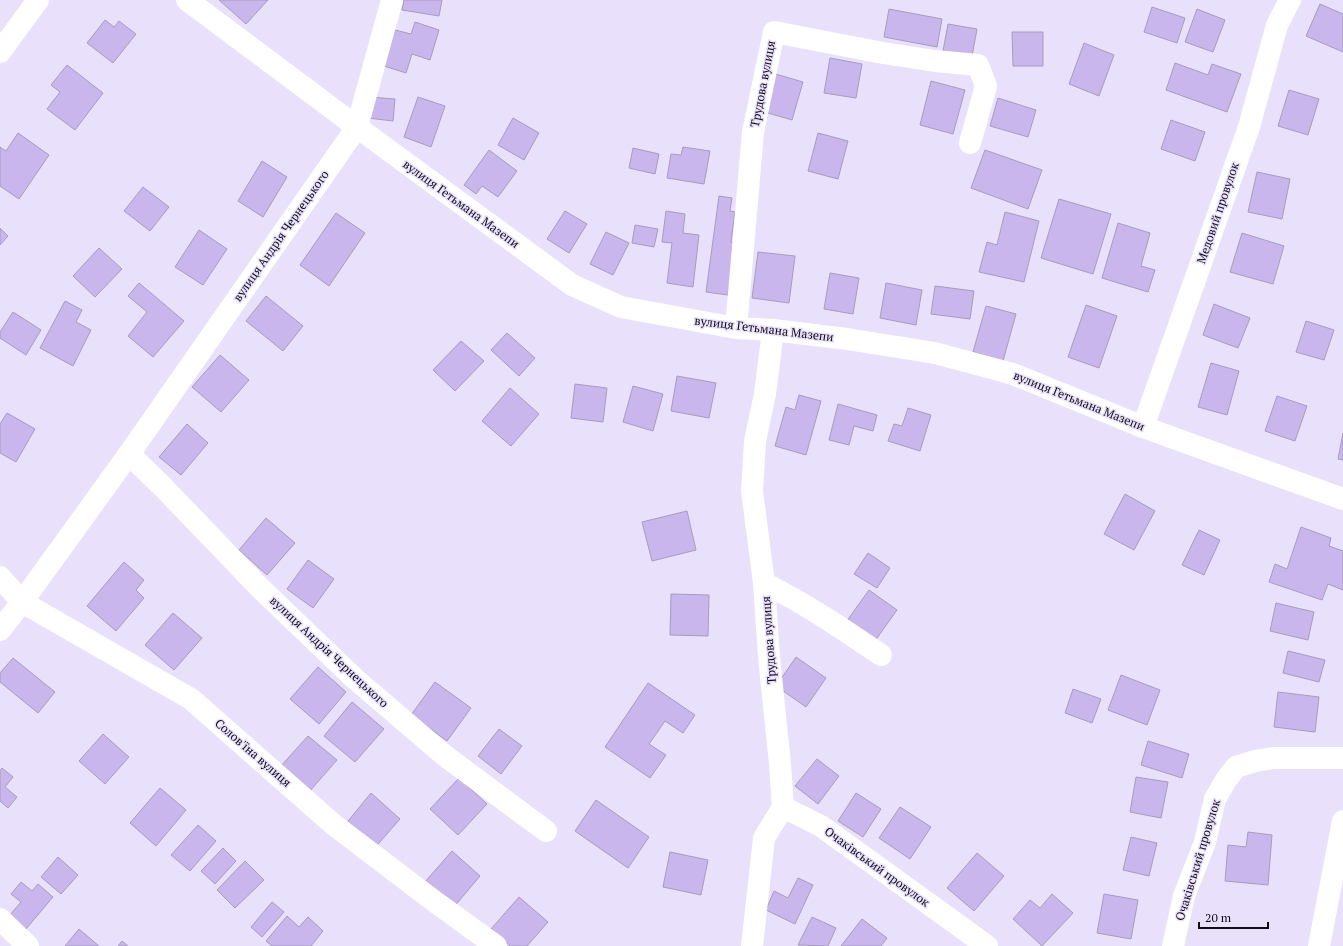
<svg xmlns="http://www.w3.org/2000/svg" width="1343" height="946" font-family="'PT Serif',serif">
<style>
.building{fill:#c9b6ec;stroke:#a79cbc}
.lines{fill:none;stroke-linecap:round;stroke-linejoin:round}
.minor{stroke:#fff;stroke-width:22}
.labels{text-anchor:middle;stroke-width:3;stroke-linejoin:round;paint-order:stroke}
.street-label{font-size:12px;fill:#0f0b15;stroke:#e9e0fb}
</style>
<rect width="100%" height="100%" fill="#e9e0fb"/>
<g class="building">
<polygon points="219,0 268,0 246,24"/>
<polygon points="404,0 442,0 439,16 402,10"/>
<polygon points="1320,4 1343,14 1343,52 1306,36"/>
<polygon points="1152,7 1185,18 1177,43 1144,32"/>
<polygon points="889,9 942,19 937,47 884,37"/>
<polygon points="1197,9 1225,20 1213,52 1185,42"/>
<polygon points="105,20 114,27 119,21 136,34 113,63 87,43"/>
<polygon points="415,22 439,30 430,60 412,54 406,73 384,66 395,30 411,34"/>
<polygon points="948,24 977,29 972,56 943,51"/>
<polygon points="1012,32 1043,32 1043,66 1013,66"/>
<polygon points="1084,43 1114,55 1099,96 1069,84"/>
<polygon points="830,58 862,64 856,98 824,93"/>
<polygon points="1175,63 1208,75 1212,64 1241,74 1227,112 1166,90"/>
<polygon points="67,65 103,93 75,130 47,109 60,92 51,85"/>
<polygon points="772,73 803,82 792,120 761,111"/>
<polygon points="931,81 965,90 953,134 920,125"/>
<polygon points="1289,90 1319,99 1308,135 1278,126"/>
<polygon points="370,97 395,99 393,121 368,118"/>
<polygon points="418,97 445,106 431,147 404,137"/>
<polygon points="998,98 1036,110 1028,137 990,126"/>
<polygon points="513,118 539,133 524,160 498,145"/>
<polygon points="1171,120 1205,132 1195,161 1161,149"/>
<polygon points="18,133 49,155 19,199 0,186 0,147 6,151"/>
<polygon points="818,133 848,141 838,179 808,171"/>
<polygon points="683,147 710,151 704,184 667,178 671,154 681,155"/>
<polygon points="633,148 659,154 655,174 629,168"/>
<polygon points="489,150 517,171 498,197 482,186 476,194 464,185"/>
<polygon points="985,150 1042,170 1028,209 971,188"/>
<polygon points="262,161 287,177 263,217 238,201"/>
<polygon points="1257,172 1290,179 1282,219 1248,212"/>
<polygon points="143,187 169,207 150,231 124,211"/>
<polygon points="719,196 732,198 730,211 735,212 731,242 735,243 728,295 706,292"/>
<polygon points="1059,199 1111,214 1093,274 1041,258"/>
<polygon points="565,211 587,224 569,253 547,239"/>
<polygon points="666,211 685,214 683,233 699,235 693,287 667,283 672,243 662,242"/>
<polygon points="1005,212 1039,221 1024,282 979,272 987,242 997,245"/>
<polygon points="336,213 365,233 329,286 300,265"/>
<polygon points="1118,223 1150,233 1141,266 1155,270 1148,292 1102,278"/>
<polygon points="635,225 658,229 654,247 632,243"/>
<polygon points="0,228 8,236 0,245"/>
<polygon points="199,230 227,249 203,285 175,267"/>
<polygon points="606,232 629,243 613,275 590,264"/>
<polygon points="1242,233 1284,246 1273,284 1230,272"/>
<polygon points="99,248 122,269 95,297 73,276"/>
<polygon points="758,252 795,256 789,303 752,298"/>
<polygon points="830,273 859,278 853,314 824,309"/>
<polygon points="139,283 184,321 153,357 128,336 147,312 128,296"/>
<polygon points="886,283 922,290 916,325 880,318"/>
<polygon points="935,286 974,291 970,319 931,314"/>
<polygon points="266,296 303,326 283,351 246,321"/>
<polygon points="65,301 82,310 76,322 91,330 73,366 40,348"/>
<polygon points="1214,304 1250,318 1238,348 1203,335"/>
<polygon points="1086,305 1117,316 1099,368 1068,357"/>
<polygon points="986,306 1016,314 1003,361 973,352"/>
<polygon points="13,312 41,330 26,355 0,338 0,332"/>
<polygon points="1306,321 1334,330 1324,360 1296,352"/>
<polygon points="507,333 535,358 519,376 491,350"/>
<polygon points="461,341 484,361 455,391 433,370"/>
<polygon points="220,355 249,380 221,412 192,387"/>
<polygon points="1211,363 1239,371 1227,415 1198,407"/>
<polygon points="677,376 716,383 709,418 671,411"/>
<polygon points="575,384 607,388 603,422 571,418"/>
<polygon points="633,386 663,394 653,431 623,422"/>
<polygon points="510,388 539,414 511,446 482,421"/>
<polygon points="799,395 821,401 806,455 775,446 786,407 795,410"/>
<polygon points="1277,396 1307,406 1295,441 1265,431"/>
<polygon points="838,404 877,415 873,431 854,426 849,445 829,440"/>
<polygon points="908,408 931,415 920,451 888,441 894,424 902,426"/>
<polygon points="7,413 35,429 16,462 0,453 0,424"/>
<polygon points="187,424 208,443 181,475 159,457"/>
<polygon points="1343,433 1343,460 1338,459"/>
<polygon points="1125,494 1155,511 1134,550 1104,534"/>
<polygon points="687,511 696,550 652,561 642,522"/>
<polygon points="266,518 295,543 267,575 239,550"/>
<polygon points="1301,527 1331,538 1329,546 1343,551 1343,590 1328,584 1322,600 1269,582 1275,564 1287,569"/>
<polygon points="1199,530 1220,540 1204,575 1182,565"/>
<polygon points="868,553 890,568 877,588 854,574"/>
<polygon points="308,560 334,579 313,608 287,589"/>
<polygon points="124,562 144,580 136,590 144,598 116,631 87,606"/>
<polygon points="869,590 897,610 872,645 844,625"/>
<polygon points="671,594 709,595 708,636 670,635"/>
<polygon points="1276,603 1314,612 1308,640 1270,631"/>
<polygon points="173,613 202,638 174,670 145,645"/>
<polygon points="1288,651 1325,660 1319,682 1283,673"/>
<polygon points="796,657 826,678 806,707 776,686"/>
<polygon points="13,658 55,692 38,713 0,682 0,673"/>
<polygon points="318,667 346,692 319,724 290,699"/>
<polygon points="1121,675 1160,690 1147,725 1108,710"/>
<polygon points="435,682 471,708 447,741 411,715"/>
<polygon points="648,683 695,715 683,733 665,721 649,744 666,755 650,778 605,747"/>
<polygon points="1073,689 1101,699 1092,723 1065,713"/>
<polygon points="1278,692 1319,697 1315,732 1274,727"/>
<polygon points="352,702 384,729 355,762 324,736"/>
<polygon points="499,729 522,746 501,774 478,756"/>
<polygon points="103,734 129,757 105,784 79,761"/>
<polygon points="308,736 337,760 309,792 280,767"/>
<polygon points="1148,741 1189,754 1182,778 1141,765"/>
<polygon points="817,759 839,776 818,804 795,786"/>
<polygon points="2,768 13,777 5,787 17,797 8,808 0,801 0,771"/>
<polygon points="1136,777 1168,782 1161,818 1130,812"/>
<polygon points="459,778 487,804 458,835 430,809"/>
<polygon points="160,788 186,810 156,846 130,823"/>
<polygon points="371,793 400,819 372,851 344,826"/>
<polygon points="856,793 881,809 863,837 838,821"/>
<polygon points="596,800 649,837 628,868 575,831"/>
<polygon points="900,807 931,827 910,859 879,838"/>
<polygon points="198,825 216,841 190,871 171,855"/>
<polygon points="1248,832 1272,835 1268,885 1225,881 1228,845 1246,847"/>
<polygon points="1131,837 1157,843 1149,876 1123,870"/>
<polygon points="223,848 236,861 215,884 201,871"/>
<polygon points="452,851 480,876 453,908 424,883"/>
<polygon points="670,852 708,860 701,895 663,887"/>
<polygon points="977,853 1004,876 974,911 947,888"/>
<polygon points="58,857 78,875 61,894 41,877"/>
<polygon points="245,861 264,880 235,908 217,890"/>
<polygon points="798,878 813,885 795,924 766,910 774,891 788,898"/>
<polygon points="21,882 32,891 38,884 53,897 26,929 10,915 21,902 11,894"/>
<polygon points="1052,894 1073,913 1042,946 1013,919 1030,900 1040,908"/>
<polygon points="1104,894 1138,900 1131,939 1097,933"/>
<polygon points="519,897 548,922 527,946 510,946 491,929"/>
<polygon points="272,902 284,912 262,937 251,927"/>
<polygon points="287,916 299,927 308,917 323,931 311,946 272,946 266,941"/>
<polygon points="812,917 836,928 828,946 798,945"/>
<polygon points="862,919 887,938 881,946 841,946"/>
<polygon points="79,929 99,946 65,946"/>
<polygon points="122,941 128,946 118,946"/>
</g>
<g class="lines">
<g class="minor">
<polyline points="187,0 357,127 572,285 621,307 736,328 773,330 847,339 935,353 1013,374 1143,427 1343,499"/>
<polyline points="0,52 38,0"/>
<polyline points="736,328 753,132 774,32 883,53 935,61 978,65 986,86 970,143"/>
<polyline points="1143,427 1249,127 1277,25 1290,0"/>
<polyline points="129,454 164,488 260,588 354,678 444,755 546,831"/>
<polyline points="0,577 22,602 191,699 334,825 434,901 496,946"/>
<path d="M 764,583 C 806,604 843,629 881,655"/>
<polyline points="0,630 22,602 129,454 357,127 392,0"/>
<polyline points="783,807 821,826 987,946"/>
<polyline points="0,919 28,946"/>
<polyline points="752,946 764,838 783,807 780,764 769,657 764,583 752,491 755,441 765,394 773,330"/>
<polyline points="1173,946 1184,896 1205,842 1215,799 1226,780 1236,767 1255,761 1273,758 1343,758"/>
<polyline points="1319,946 1343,821"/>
</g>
</g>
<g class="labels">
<g class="street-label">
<text transform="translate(763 84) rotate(-79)" y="4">Трудова вулиця</text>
<text transform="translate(461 204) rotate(36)" y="4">вулиця Гетьмана Мазепи</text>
<text transform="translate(1218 213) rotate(-71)" y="4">Медовий провулок</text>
<text transform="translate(281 236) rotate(-55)" y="4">вулиця Андрія Чернецького</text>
<text transform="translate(764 329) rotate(7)" y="4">вулиця Гетьмана Мазепи</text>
<text transform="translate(1079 401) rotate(22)" y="4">вулиця Гетьмана Мазепи</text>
<text transform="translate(769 640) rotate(-94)" y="4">Трудова вулиця</text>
<text transform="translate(329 652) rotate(43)" y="4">вулиця Андрія Чернецького</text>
<text transform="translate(253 753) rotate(41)" y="4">Солов'їна вулиця</text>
<text transform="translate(1198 860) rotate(-73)" y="4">Очаківський провулок</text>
<text transform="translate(877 867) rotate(36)" y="4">Очаківський провулок</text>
</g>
</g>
<path d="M1199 922v6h69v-6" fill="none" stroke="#0f0b15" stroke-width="2"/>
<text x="1205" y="922" font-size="12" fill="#0f0b15" stroke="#e9e0fb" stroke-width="3" paint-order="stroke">20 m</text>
</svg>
